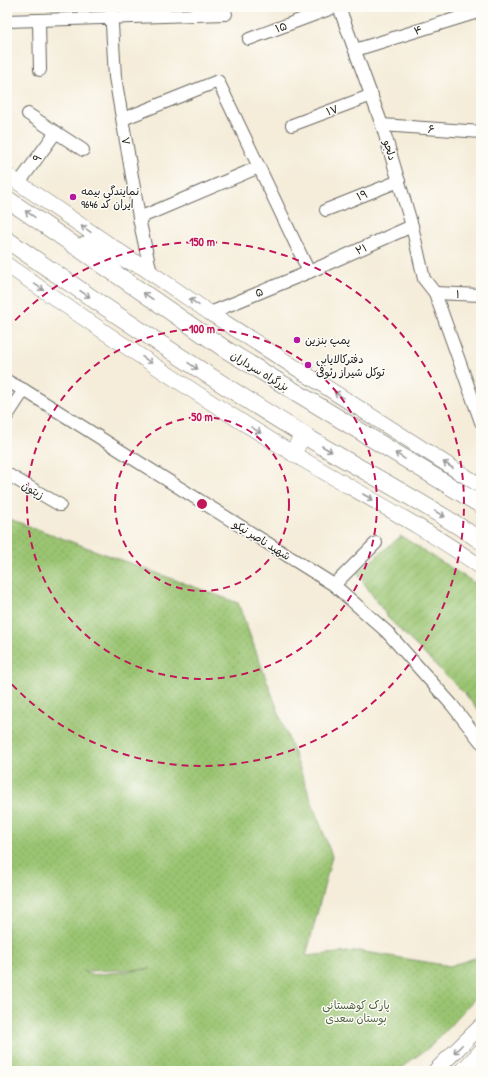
<svg xmlns="http://www.w3.org/2000/svg" width="488" height="1078" font-family="'Patrick Hand','Playpen Sans Arabic',sans-serif">
<style>
.grass{fill:url(#grass-dots);stroke:#5b7046;fill-rule:evenodd}
.garden{fill:url(#garden-furrows);stroke:#5b7046}
.lines{fill:none;stroke-linecap:round;stroke-linejoin:round}
.minor-casing{stroke:#68655e;stroke-width:14}
.major-casing{stroke:#68655e;stroke-width:16}
.highway-casing{stroke:#68655e;stroke-width:18}
.minor{stroke:#fff;stroke-width:12}
.major{stroke:#fff;stroke-width:15}
.highway{stroke:#fff;stroke-width:17}
.oneway{stroke:#999}
.ring{fill:none;stroke:#c2185b;stroke-width:2;stroke-dasharray:7 5}
.poi-dot{fill:#b5179e;stroke:#fdfcf7;stroke-width:1.5}
.labels{text-anchor:middle;stroke-width:3;stroke-linejoin:round;paint-order:stroke}
.street-label{font-size:11px;fill:#1c1c1c;stroke:#fdfcf7}
.poi-label{font-size:11px;fill:#1c1c1c;stroke:#fdfcf7;text-anchor:start}
.park-label{font-size:11px;fill:#4e5f3e;stroke:#fdfcf7}
.centre{fill:#c2185b;stroke:#fdfcf7;stroke-width:2}
.ring-label{font-size:12px;text-anchor:middle;font-weight:bold;fill:#c2185b;stroke:#fdfcf7;stroke-width:3;stroke-linejoin:round;paint-order:stroke}
</style>
<defs>
<pattern id="grass-dots" width="8" height="8" patternUnits="userSpaceOnUse"><rect width="8" height="8" fill="#9ac471"/><path d="M2 2h.1M6 6h.1" fill="none" stroke="#84a861" stroke-width="1.8" stroke-linecap="round"/></pattern>
<pattern id="garden-furrows" width="10" height="10" patternUnits="userSpaceOnUse"><rect width="10" height="10" fill="#9ac471"/><path d="M-1 1l2-2M0 10L10 0M9 11l2-2" fill="none" stroke="#84a861"/></pattern>
</defs>
<rect width="100%" height="100%" fill="#fdfcf7"/>
<filter id="ink" filterUnits="userSpaceOnUse"><feTurbulence type="fractalNoise" baseFrequency=".025" numOctaves="2"/><feDisplacementMap in="SourceGraphic" scale="8" xChannelSelector="R" yChannelSelector="G"/><feConvolveMatrix kernelMatrix="1 2 1 2 8 2 1 2 1" color-interpolation-filters="sRGB"/></filter>
<filter id="wash" filterUnits="userSpaceOnUse"><feTurbulence type="fractalNoise" baseFrequency=".012" numOctaves="4" result="noise"/><feDisplacementMap in="SourceGraphic" scale="16" xChannelSelector="R" yChannelSelector="G"/><feGaussianBlur stdDeviation="0.9" result="paint"/><feColorMatrix in="noise" values="0 0 0 0 0 0 0 0 0 0 0 0 0 0 0 0 0 1.4 0 .05"/><feComposite in="paint" operator="in"/></filter>
<g filter="url(#wash)">
<rect width="100%" height="100%" fill="#f5edda"/>
<path class="grass" d="M 7,518 L 238,603 L 332,856 L 306,956 L 359,951 L 450,966 L 481,956 L 481,992 L 432,1045 L 397,1071 L 7,1071 ZM 151,969 L 91,975 L 83,971 L 84,971 Z"/>
<polygon class="garden" points="401,536 481,587 481,714 465,694 389,619 357,573"/>
</g>
<g filter="url(#ink)">
<g class="lines">
<g class="minor-casing">
<g id="minor">
<polyline points="111,7 115,77 140,223 151,273"/>
<polyline points="339,7 382,125 412,226 424,279 435,293 481,422"/>
<polyline points="39,20 40,70"/>
<polyline points="7,21 226,14"/>
<polyline points="249,39 335,7"/>
<polyline points="355,50 481,11"/>
<polyline points="28,114 83,150"/>
<polyline points="123,119 218,81 309,272"/>
<polyline points="292,125 372,95"/>
<polyline points="382,125 481,132"/>
<polyline points="19,183 56,132"/>
<polyline points="326,210 399,181"/>
<polyline points="139,218 259,167"/>
<polyline points="435,293 481,295"/>
<polyline points="210,313 309,272 412,226"/>
<polyline points="7,381 24,390 334,585 387,632 452,705 481,742"/>
<polyline points="7,416 24,390"/>
<polyline points="7,474 60,505"/>
<polyline points="334,585 376,543"/>
</g>
</g>
<g class="major-casing">
<g id="major">
<polyline points="7,175 210,313 481,486"/>
<path d="M 7,265 C 100,330 195,394 292,453 C 355,491 421,525 481,567"/>
<polyline points="435,1071 481,1026"/>
<polyline points="462,1071 481,1051"/>
</g>
</g>
<g class="highway-casing">
<g id="highway">
<polyline points="7,199 225,349 481,505"/>
<path d="M 7,240 C 104,307 202,373 302,434 C 361,471 424,501 481,541"/>
<polyline points="85,245 138,264"/>
<polyline points="293,453 303,435"/>
</g>
</g>
<use href="#minor" class="minor"/>
<use href="#major" class="major"/>
<use href="#highway" class="highway"/>
</g>
<defs><path id="oneway-shaft" d="M-6 0H5M1.5-3L5.5 0L1.5 3" fill="none" stroke-width="1.6" stroke-linecap="round" stroke-linejoin="round"/></defs>
<g class="oneway">
<use href="#oneway-shaft" transform="translate(30 214) rotate(-146)"/>
<use href="#oneway-shaft" transform="translate(86 229) rotate(-146)"/>
<use href="#oneway-shaft" transform="translate(39 287) rotate(35)"/>
<use href="#oneway-shaft" transform="translate(85 294) rotate(34)"/>
<use href="#oneway-shaft" transform="translate(148 296) rotate(-145)"/>
<use href="#oneway-shaft" transform="translate(194 302) rotate(-146)"/>
<use href="#oneway-shaft" transform="translate(147 360) rotate(34)"/>
<use href="#oneway-shaft" transform="translate(193 366) rotate(34)"/>
<use href="#oneway-shaft" transform="translate(339 395) rotate(-147)"/>
<use href="#oneway-shaft" transform="translate(256 430) rotate(32)"/>
<use href="#oneway-shaft" transform="translate(327 449) rotate(30)"/>
<use href="#oneway-shaft" transform="translate(400 456) rotate(-149)"/>
<use href="#oneway-shaft" transform="translate(448 465) rotate(-147)"/>
<use href="#oneway-shaft" transform="translate(368 497) rotate(30)"/>
<use href="#oneway-shaft" transform="translate(440 514) rotate(30)"/>
<use href="#oneway-shaft" transform="translate(458 1049) rotate(135)"/>
</g>
</g>
<g class="ring">
<circle cx="202" cy="504" r="87"/>
<circle cx="202" cy="504" r="175"/>
<path d="M7 329A262 262 0 1 1 7 679"/>
</g>
<g class="poi-dot">
<circle cx="73" cy="197" r="4"/>
<circle cx="297" cy="340" r="4"/>
<circle cx="308" cy="365" r="4"/>
</g>
<g class="labels">
<g class="street-label">
<text transform="translate(281 27) rotate(-21)" y="4">۱۵</text>
<text transform="translate(418 30) rotate(-17)" y="4">۴</text>
<text transform="translate(332 110) rotate(-21)" y="4">۱۷</text>
<text transform="translate(431 129) rotate(4)" y="4">۶</text>
<text transform="translate(126 141) rotate(80)" y="4">۷</text>
<text transform="translate(390 150) rotate(73)" y="4">دلجو</text>
<text transform="translate(37 158) rotate(-54)" y="4">۹</text>
<text transform="translate(362 195) rotate(-22)" y="4">۱۹</text>
<text transform="translate(361 249) rotate(-24)" y="4">۲۱</text>
<text transform="translate(259 292) rotate(-22)" y="4">۵</text>
<text transform="translate(458 294) rotate(3)" y="4">۱</text>
<text transform="translate(260 371) rotate(31)" y="4">بزرگراه سرداران</text>
<text transform="translate(33 490) rotate(30)" y="4">زیتون</text>
<text transform="translate(262 540) rotate(32)" y="4">شهید ناصر نیکو</text>
</g>
<g class="poi-label">
<text x="81" y="195">نمایندگی بیمه<tspan x="81" dy="13">ایران کد 9646</tspan></text>
<text x="305" y="344">پمپ بنزین</text>
<text x="316" y="363">دفترکالایابی<tspan x="316" dy="13">توکل شیراز رئوفی</tspan></text>
</g>
<g class="park-label">
<text x="356" y="1009">پارک کوهستانی<tspan x="356" dy="13">بوستان سعدی</tspan></text>
</g>
</g>
<circle cx="202" cy="504" r="6" class="centre"/>
<g class="ring-label">
<text x="202" y="246">150 m</text>
<text x="202" y="333">100 m</text>
<text x="202" y="421">50 m</text>
</g>
<rect width="488" height="1078" fill="none" stroke="#fdfcf7" stroke-width="24"/>
</svg>
